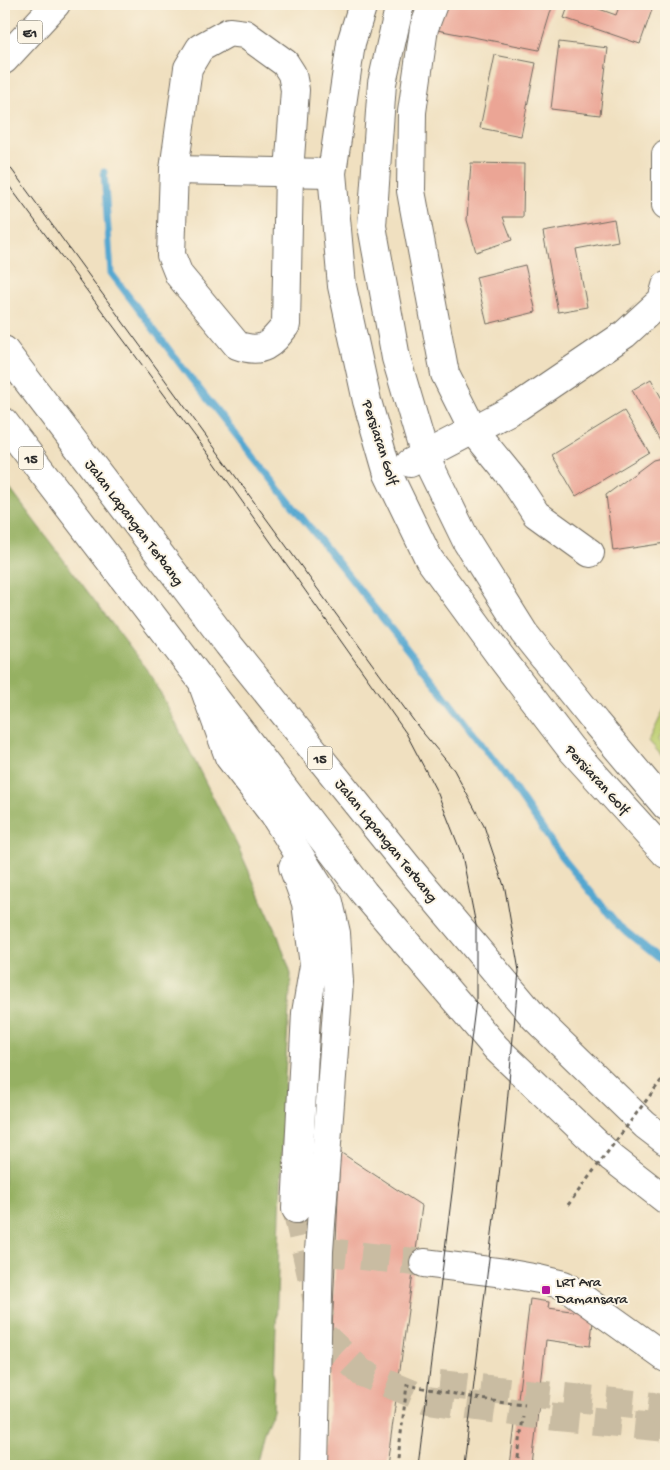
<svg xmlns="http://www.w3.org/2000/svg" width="670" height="1470" font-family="'Gochi Hand',sans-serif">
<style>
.green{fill:#bccd70;stroke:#747c4e}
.forest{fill:#95b062;stroke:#606e46}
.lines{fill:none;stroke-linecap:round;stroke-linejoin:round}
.stream{stroke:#55a7d0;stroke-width:7}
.building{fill:#eba595}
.minor-tunnel{stroke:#c9bca2;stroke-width:28;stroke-dasharray:28 14;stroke-linecap:butt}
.minor-casing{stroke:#706a5f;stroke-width:30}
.major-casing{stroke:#706a5f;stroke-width:30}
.highway-casing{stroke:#706a5f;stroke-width:30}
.path{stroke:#706a5f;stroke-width:3;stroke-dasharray:4 4;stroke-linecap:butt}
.minor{stroke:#fff;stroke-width:28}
.major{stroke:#fff;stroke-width:28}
.highway{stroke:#fff;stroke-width:28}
.tram{stroke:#2b2b2b;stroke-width:1}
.path-bridge{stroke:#706a5f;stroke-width:3;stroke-dasharray:4 4;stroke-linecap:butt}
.poi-dot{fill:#b5179e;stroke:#fcf5e5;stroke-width:2}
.labels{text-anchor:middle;stroke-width:4;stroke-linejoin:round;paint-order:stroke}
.shield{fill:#fcf5e5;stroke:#6a6863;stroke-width:1}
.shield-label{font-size:14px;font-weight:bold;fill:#2b2b2b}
.street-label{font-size:15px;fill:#2b2b2b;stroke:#fcf5e5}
.poi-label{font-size:15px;fill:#2b2b2b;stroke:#fcf5e5;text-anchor:start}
</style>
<rect width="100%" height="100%" fill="#fcf5e5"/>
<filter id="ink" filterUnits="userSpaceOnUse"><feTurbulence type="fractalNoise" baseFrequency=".02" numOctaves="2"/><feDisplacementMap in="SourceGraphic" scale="10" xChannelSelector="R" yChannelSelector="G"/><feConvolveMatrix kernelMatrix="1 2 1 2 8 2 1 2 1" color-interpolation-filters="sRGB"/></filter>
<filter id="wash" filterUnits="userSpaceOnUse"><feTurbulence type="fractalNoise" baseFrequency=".0096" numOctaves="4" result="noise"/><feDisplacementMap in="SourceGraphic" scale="20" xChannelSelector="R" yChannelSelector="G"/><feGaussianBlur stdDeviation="1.12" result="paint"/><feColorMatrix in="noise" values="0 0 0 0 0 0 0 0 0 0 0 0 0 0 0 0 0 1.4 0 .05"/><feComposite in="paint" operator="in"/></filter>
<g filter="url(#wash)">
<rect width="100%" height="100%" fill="#f0e0c0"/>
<polygon class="green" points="666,705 666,724 659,740 666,748 666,761 649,741"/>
<polygon class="forest" points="4,481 153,678 239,849 278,936 291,974 285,1075 273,1411 264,1431 256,1466 4,1466"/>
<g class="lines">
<polyline class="stream" points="104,172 111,273 189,376 443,694 503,772 561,856 619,926 666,964"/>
</g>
<g id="blocks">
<g class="building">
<polygon points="441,4 553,4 539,50 432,29"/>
<polygon points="569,4 585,4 616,15 620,4 654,4 640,44 564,18"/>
<polygon points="559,42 608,48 600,115 551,109"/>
<polygon points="495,55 536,63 521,136 480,128"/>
<polygon points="471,163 524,164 523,217 503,217 512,240 476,252 467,220"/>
<polygon points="614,219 618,241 576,249 587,307 558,312 543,232"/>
<polygon points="525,265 536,312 487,324 476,277"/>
<polygon points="651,379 666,406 666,438 660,441 632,390"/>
<polygon points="624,411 649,452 576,496 552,455"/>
<polygon points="666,457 666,543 613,551 606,495 653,460"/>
<polygon points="340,1152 422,1206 387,1466 326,1466"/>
<polygon points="530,1299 549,1302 548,1308 594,1314 590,1346 546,1340 532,1466 510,1466"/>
</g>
</g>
</g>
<g filter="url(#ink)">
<use href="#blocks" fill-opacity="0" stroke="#706a5f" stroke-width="1"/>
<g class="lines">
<g class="minor-tunnel">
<polyline points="296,1209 325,1337 362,1373 428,1400 527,1414 666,1428"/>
<polyline points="319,1251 424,1263"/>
<polyline points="439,1384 653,1406 666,1416"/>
</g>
<g class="minor-casing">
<g id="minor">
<polyline points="363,4 351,43 332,173 342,286 367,401 388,474 429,559 500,656 571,749 666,854"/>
<polyline points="400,4 382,83 372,226 396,358 425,456 467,542 524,633 596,723 666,806"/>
<polyline points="433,4 424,28 412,112 411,191 445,374 473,430 513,479 536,514 590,553"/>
<path d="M 229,32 L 245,34 L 285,63 L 292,74 L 295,90 L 289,172 L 286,325 C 271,344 263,355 237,345 L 179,275 L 171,255 L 174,170 L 188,68 L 200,48 Z"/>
<polyline points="666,154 666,205"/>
<polyline points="174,170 332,173"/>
<polyline points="410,463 519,406 625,334 662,300 666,286"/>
<polyline points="204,688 229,757 274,815 329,902 336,933 339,982 319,1251 314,1466"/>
<polyline points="293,867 306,903 314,965 306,1013 296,1209"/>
<polyline points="424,1263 505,1273 539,1279 564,1285 666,1358"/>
</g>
</g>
<g class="major-casing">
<g id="major">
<polyline points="4,350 228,644 407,866 535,1018 645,1125 666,1141"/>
<polyline points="4,422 364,893 496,1048 612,1158 666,1200"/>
</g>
</g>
<g class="highway-casing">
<polyline id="highway" points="4,60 56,4"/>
</g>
<g class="path">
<polyline points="397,1466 407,1385 498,1402 525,1405"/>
<polyline points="517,1466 523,1417"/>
</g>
<use href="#minor" class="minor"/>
<use href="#major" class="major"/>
<use href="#highway" class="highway"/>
<g class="tram">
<polyline points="4,159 419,728 454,770 484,826 505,889 519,971 505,1126 464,1466"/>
<polyline points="4,179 212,459 406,733 438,794 462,855 476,925 476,1000 418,1466"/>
</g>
<polyline class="path-bridge" points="568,1205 666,1074"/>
</g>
</g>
<rect class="poi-dot" x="541" y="1285" width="10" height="10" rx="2.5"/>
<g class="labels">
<g class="shield">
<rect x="17.5" y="20.5" width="25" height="23" rx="4"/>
<rect x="18.5" y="446.5" width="25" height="23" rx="4"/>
<rect x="307.5" y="746.5" width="25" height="23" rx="4"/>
</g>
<g class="shield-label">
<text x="30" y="37">E1</text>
<text x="31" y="463">15</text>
<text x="320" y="763">15</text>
</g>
<g class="street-label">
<text transform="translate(381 442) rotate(72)" y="5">Persiaran Golf</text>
<text transform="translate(135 522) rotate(53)" y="5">Jalan Lapangan Terbang</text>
<text transform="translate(598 779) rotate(48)" y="5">Persiaran Golf</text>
<text transform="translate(387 840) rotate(51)" y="5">Jalan Lapangan Terbang</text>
</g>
<g class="poi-label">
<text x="556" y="1286">LRT Ara<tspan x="556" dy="17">Damansara</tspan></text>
</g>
</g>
<rect width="670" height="1470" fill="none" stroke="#fcf5e5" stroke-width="20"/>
</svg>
